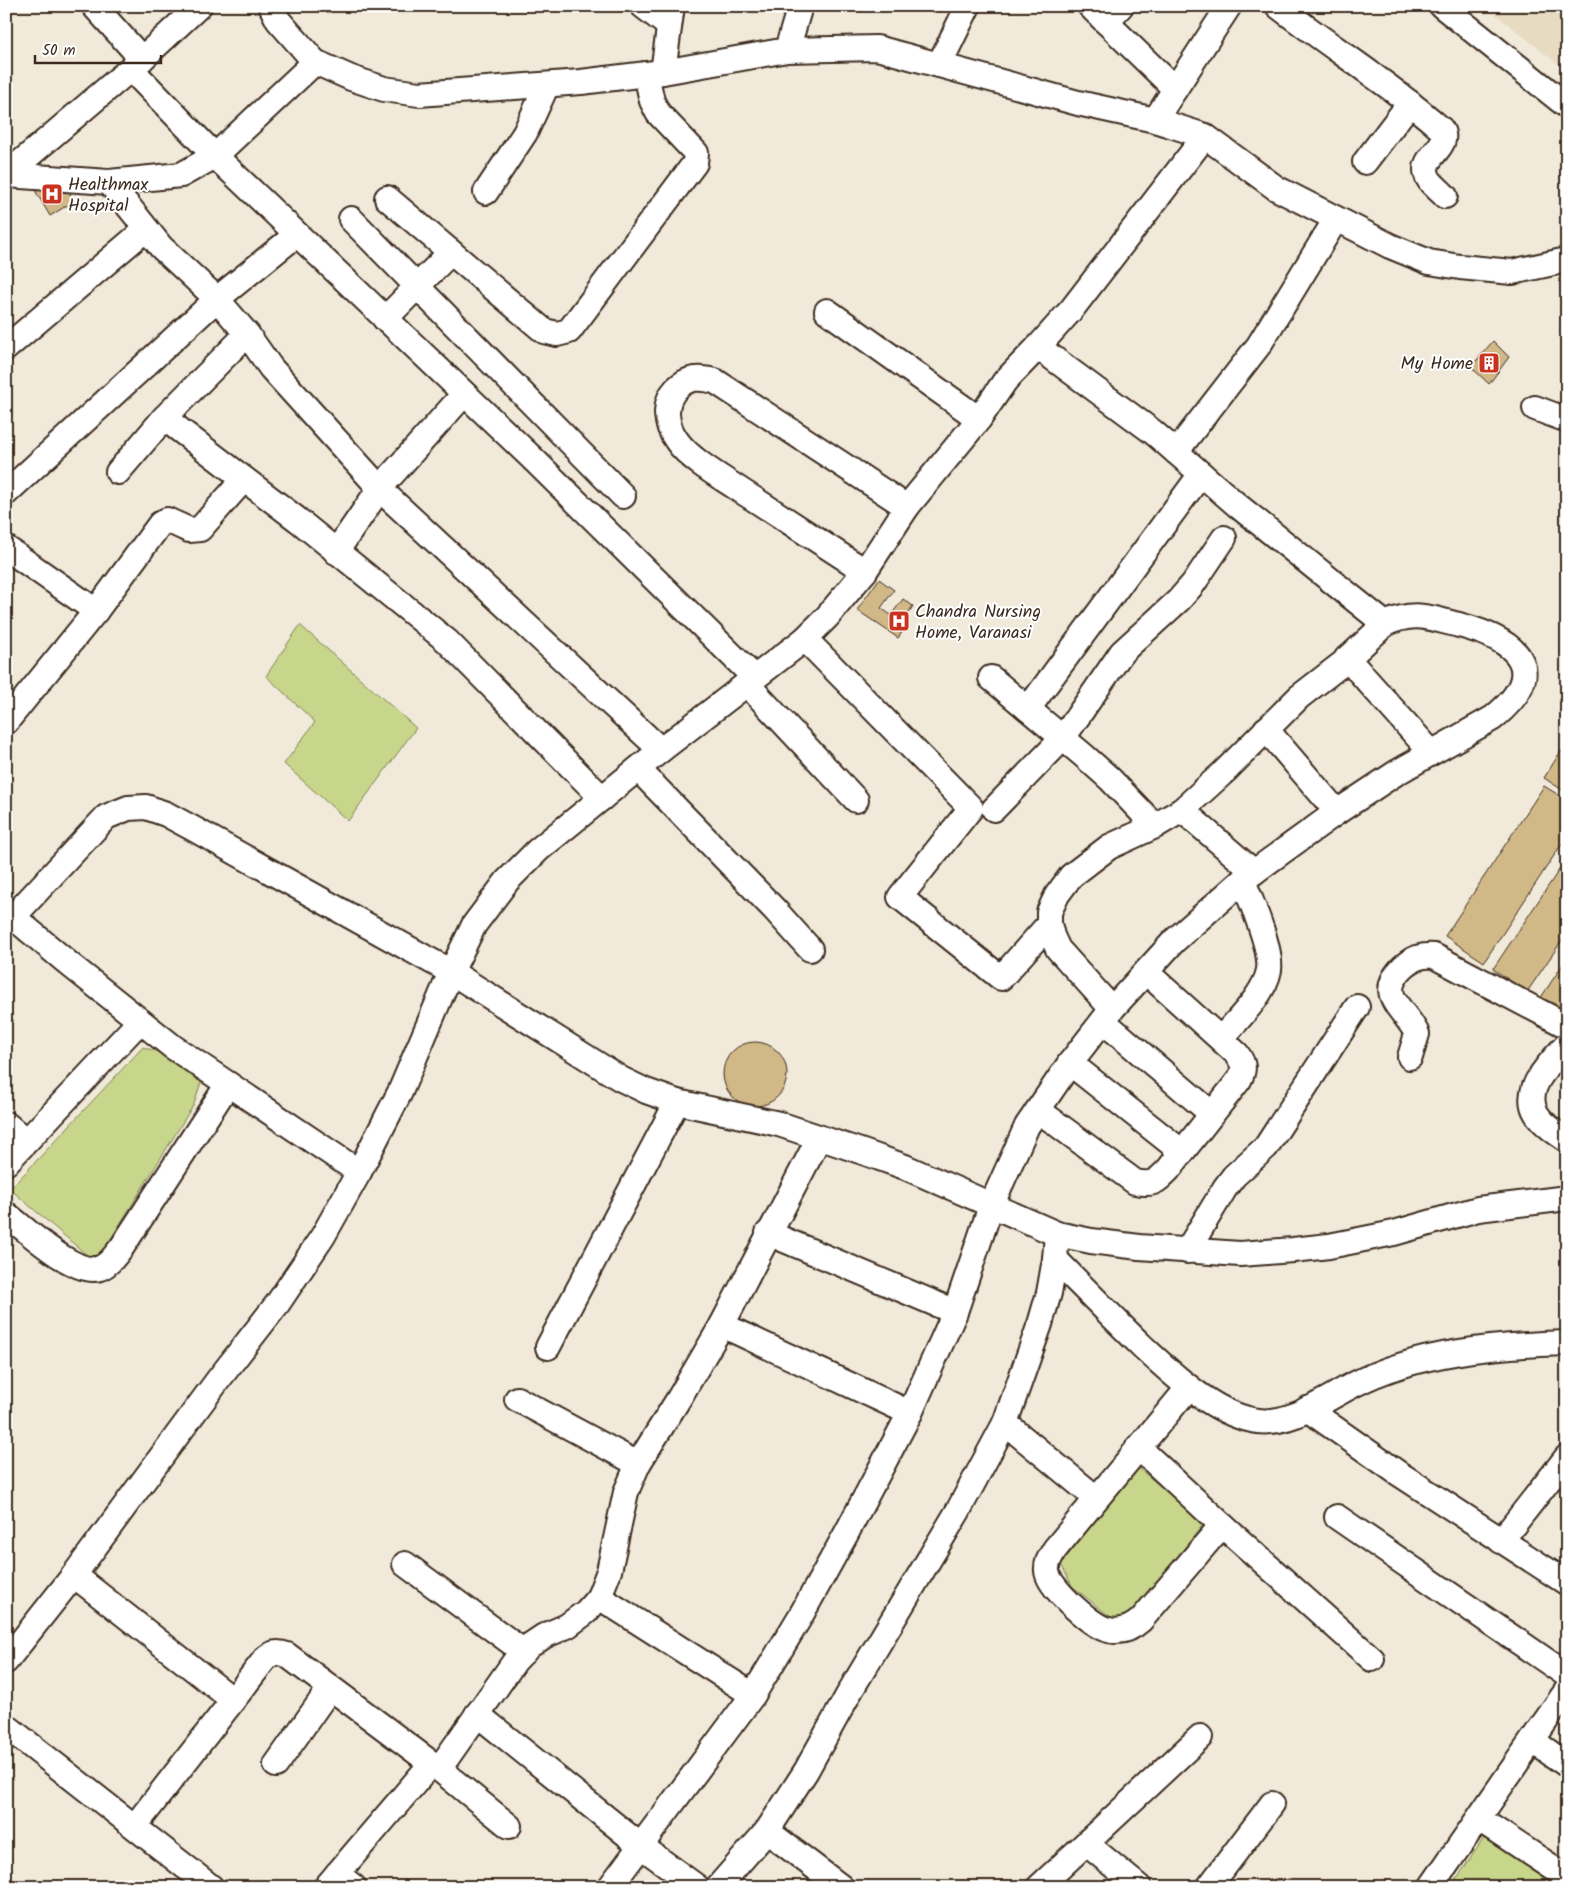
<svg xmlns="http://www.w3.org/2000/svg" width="1573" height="1893" font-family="Kalam,sans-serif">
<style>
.built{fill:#e7dbc2}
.green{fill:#c7d68a;stroke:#818054}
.building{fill:#d0b887;stroke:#3b2a1e}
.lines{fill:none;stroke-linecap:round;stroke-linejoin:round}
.minor-casing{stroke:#3b2a1e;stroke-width:28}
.minor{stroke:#fff;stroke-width:24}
.labels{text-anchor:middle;stroke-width:4;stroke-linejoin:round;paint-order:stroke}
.poi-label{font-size:18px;fill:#3b2a1e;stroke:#fff;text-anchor:start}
</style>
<rect width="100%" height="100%" fill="#f1eadb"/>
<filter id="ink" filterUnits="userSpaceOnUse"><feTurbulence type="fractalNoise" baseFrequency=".02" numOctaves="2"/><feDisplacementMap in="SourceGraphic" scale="10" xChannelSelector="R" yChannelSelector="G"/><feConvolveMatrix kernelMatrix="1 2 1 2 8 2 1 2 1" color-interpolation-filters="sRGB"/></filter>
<g filter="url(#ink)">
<polygon class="built" points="1485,6 1567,6 1567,71"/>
<g class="green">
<polygon points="300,625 416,728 348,821 284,764 315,722 266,676"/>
<polygon points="143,1047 179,1059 202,1079 194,1104 96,1263 10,1189"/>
<polygon points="1138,1468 1205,1522 1122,1626 1072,1586 1061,1564"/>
<polygon points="1486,1835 1561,1887 1451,1887"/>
</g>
<g class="building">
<polygon points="29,180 63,180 74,201 50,216"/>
<polygon points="1493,341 1509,357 1489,384 1471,367"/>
<polygon points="879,579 894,590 881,608 891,615 903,599 913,606 905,618 909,622 898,638 857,610"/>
<polygon points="1561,751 1567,754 1567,793 1544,778"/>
<polygon points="1544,786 1567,800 1567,836 1484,962 1445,936"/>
<polygon points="1567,858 1567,933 1527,992 1493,969"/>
<polygon points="1567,958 1567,1017 1540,999"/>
<circle cx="755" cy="1074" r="32"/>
</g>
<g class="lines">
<g class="minor-casing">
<g id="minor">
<polyline points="94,6 142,59"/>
<polyline points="643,6 669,26"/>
<polyline points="1090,6 1106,22"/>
<polyline points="1121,6 1106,22 1175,89"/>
<path d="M 1278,6 C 1332,48 1390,84 1441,129 C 1452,148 1420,156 1427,175 C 1429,183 1440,190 1445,196"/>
<polyline points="1442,6 1567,106"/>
<polyline points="787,50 800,6"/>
<polyline points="315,62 351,78 384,89 419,94 581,82 663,72 787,50 877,48 1078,103 1155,120 1205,136 1276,188 1390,246 1429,262 1460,267 1512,272 1567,260"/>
<polyline points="939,65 968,6"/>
<polyline points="131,69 215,156 531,457 755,678"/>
<polyline points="663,72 672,6"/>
<polyline points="1155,120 1229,6"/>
<polyline points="1365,162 1410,103"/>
<polyline points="6,175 109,182 181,175 215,156 315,62 278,20 271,6"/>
<polyline points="6,175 142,59 199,6"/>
<polyline points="109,182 161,247 217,299 247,334 271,368 385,494 661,750"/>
<polyline points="486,192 525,133 547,85"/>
<polyline points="387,198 544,331 557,334 569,331 695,163 696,153 658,113 652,101 646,74"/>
<polyline points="351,219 623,496"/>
<polyline points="827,311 979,419"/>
<polyline points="385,319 451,252"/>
<polyline points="247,334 164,418 298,520 447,641 602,798"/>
<polyline points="6,348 146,229"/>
<polyline points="1535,408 1567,420"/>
<polyline points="1176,452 1259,345 1336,219"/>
<polyline points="118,472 164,418"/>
<polyline points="6,493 217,299 296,235"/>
<polyline points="6,548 96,611 6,722"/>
<polyline points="336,552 380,488 464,394"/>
<path d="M 865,571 C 824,545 784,518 743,492 C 724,479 690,460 677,441 C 666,426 662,404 676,389 C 688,377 699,377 715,381 L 907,507"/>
<polyline points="96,611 160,524 167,520 189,530 200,529 244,479"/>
<polyline points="805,639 971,808 900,897 1001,978 1049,924"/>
<polyline points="1347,658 1431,752"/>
<polyline points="991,678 1083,755 1110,779 1155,826"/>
<polyline points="747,684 856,800"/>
<polyline points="1028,709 1201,474"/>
<polyline points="1266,729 1337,812"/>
<polyline points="638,769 775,910 810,949"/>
<polyline points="994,809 1063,738 1122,652 1179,600 1193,584 1224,538"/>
<polyline points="1182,810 1254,872"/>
<polyline points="6,911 69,964 173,1047 359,1172"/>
<polyline points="13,917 106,817 128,808 146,807 166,814 192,828 451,972 621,1079 646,1091 677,1102 779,1124 863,1152 905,1167 1057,1234 1091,1241 1139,1247 1240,1254 1293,1250 1329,1246 1394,1233 1478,1209 1567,1198"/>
<polyline points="1112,1009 1058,949 1052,936 1049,924 1049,912 1057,895 1071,876 1109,847 1155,826 1182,810 1225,771 1299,697 1343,663 1385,624"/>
<polyline points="1103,1021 1212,1114"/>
<path d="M 1221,1039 C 1236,1021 1265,994 1269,970 C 1272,948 1251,902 1243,880"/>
<path d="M 1567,1045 C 1557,1054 1549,1064 1541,1075 C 1520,1106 1540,1123 1567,1140"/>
<path d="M 1410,1057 L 1417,1034 C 1406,1009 1374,996 1403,967 C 1413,958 1421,955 1434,956 L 1567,1026"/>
<polyline points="1070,1063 1182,1152"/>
<path d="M 1038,1110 L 1135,1182 C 1153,1185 1155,1183 1168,1170 L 1239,1080 C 1245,1069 1244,1064 1237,1054 L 1146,972"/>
<polyline points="6,1124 26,1141"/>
<polyline points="6,1163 140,1021"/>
<path d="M 6,1214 C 26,1229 75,1277 100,1268 C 109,1265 116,1254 122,1247 L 228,1084"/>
<polyline points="768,1233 955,1312"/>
<polyline points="1187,1251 1225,1188 1234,1176 1266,1147 1357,1007"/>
<path d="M 1055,1259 C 1084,1288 1113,1318 1143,1347 C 1172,1374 1212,1412 1252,1420 C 1287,1428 1324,1400 1353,1385 C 1416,1352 1497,1345 1567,1343"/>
<polyline points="722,1325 910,1413"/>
<polyline points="548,1347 677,1102"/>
<path d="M 1189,1387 L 1055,1549 C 1051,1556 1046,1562 1047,1571 C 1048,1587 1090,1624 1105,1629 C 1119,1634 1131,1629 1141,1620 L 1222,1525 L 1372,1659"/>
<polyline points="517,1399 638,1464"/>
<polyline points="1307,1409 1398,1473 1567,1583"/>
<polyline points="1005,1423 1096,1498"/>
<polyline points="1138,1447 1222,1525"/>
<polyline points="1337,1517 1567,1675"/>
<polyline points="1501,1541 1567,1457"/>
<polyline points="405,1564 524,1652"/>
<polyline points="74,1575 233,1700"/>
<polyline points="6,1661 74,1575 218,1380 278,1303 323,1236 359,1172 400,1092 451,972 474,925 507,881 538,850 661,750 805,639 827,617 865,571 907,507 979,419 1005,381 1038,347 1072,309 1205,136"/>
<polyline points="753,1695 599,1597 609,1571 626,1492 638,1464 678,1400 722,1325 819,1138"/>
<polyline points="477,1714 641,1846 697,1887"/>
<polyline points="6,1726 211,1887"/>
<polyline points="1533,1741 1567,1765"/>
<polyline points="276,1765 330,1688"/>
<polyline points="439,1769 509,1826"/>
<polyline points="1479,1819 1567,1877"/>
<path d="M 135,1826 L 265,1659 C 272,1653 277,1651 287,1655 L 439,1769 L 515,1661 L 529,1646 L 544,1636 L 567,1626 L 586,1612 L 599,1597"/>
<polyline points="1087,1844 1139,1887"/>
<polyline points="337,1874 354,1887"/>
<polyline points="326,1887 432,1763"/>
<path d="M 610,1887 L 753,1695 L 800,1617 L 846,1534 L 910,1413 L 955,1312 L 991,1206 L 1027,1126 L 1070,1063 L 1112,1009 L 1174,941 L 1243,880 L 1337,812 L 1396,773 L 1493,718 C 1552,670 1517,640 1459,625 C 1429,618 1415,610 1385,624 L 1237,505 L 1153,432 L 1038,347"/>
<polyline points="718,1887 767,1831"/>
<polyline points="841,1887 767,1831 806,1771 852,1688 958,1511 1005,1423 1040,1324 1049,1293 1055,1259 1057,1234"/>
<polyline points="1039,1887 1200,1737"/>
<polyline points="1209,1887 1272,1804"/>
<polyline points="1431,1887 1567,1690"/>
</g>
</g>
<use href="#minor" class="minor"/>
</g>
</g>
<defs>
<g id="hospital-square" transform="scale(1.125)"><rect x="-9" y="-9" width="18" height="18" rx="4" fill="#c8321e" stroke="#fff"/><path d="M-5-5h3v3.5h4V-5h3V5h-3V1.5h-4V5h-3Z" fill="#fff"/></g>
<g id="building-square" transform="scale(1.125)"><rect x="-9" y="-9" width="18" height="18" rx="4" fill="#c8321e" stroke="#fff"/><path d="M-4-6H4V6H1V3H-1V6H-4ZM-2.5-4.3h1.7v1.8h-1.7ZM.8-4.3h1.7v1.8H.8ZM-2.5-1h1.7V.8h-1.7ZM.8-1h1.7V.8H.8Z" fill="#fff"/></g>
</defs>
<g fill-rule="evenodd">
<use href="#hospital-square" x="52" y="194"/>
<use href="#building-square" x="1489" y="363"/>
<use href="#hospital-square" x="899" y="621"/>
</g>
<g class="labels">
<g class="poi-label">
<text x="68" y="190">Healthmax<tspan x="68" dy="21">Hospital</tspan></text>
<text x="1473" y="369" text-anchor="end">My Home</text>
<text x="915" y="617">Chandra Nursing<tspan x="915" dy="21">Home, Varanasi</tspan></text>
</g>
</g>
<rect width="1573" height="1893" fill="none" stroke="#fff" stroke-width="25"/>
<rect x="12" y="12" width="1548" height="1868" fill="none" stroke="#3b2a1e" stroke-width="2" filter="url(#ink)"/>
<path d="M35 55v8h126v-8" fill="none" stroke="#3b2a1e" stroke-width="2.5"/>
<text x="42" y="55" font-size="15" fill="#3b2a1e" stroke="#ffffff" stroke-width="4" paint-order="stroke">50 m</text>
</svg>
